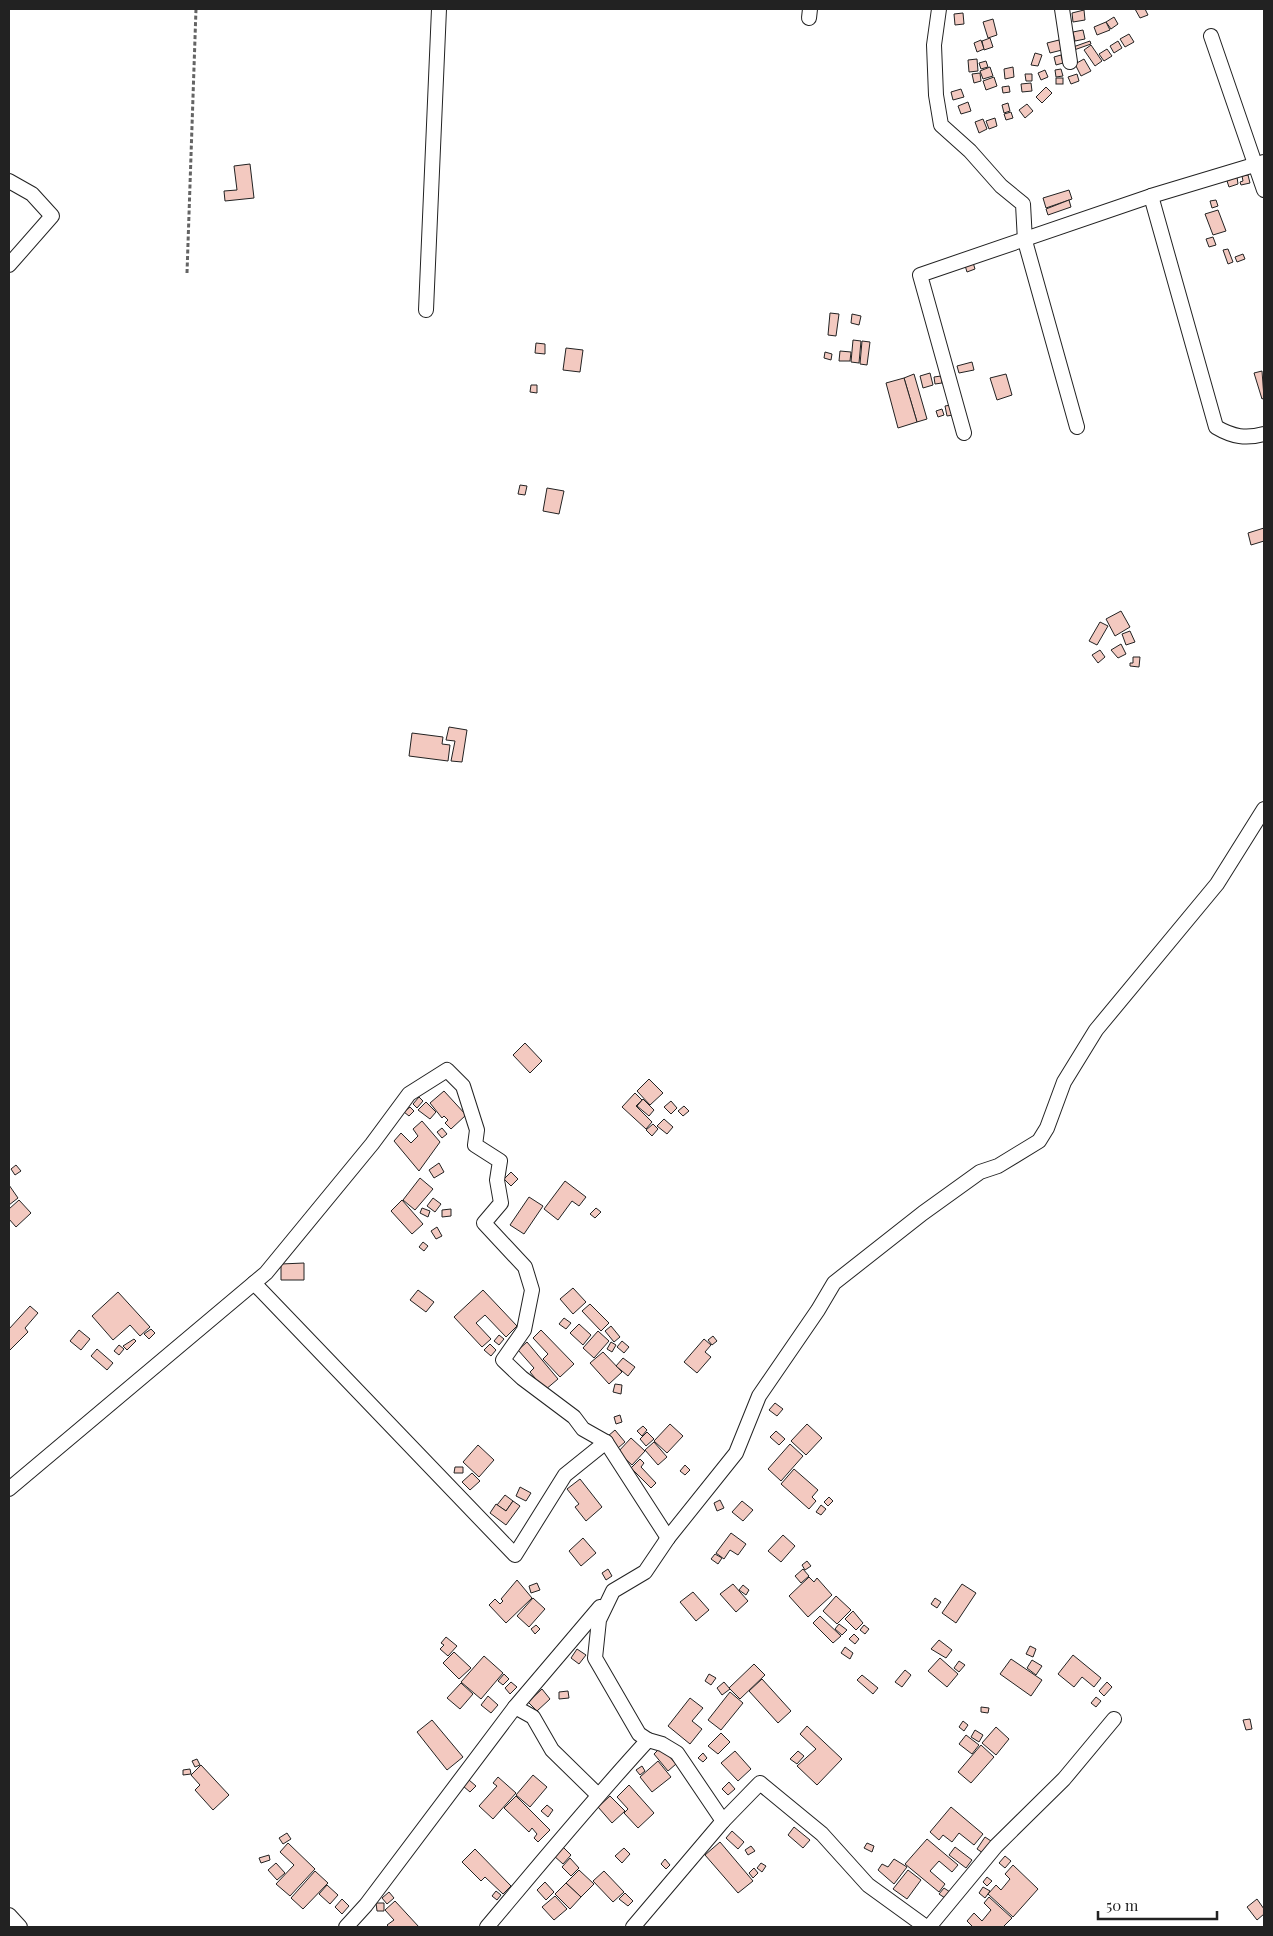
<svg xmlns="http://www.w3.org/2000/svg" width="1273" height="1936" font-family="'Playfair Display',serif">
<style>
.building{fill:#f3c9c0;stroke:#222}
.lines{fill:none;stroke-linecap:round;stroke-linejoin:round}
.street-casing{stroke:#222;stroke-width:16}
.path{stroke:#646464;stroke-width:3;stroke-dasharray:4 2.5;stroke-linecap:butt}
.street{stroke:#fff;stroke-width:14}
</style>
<rect width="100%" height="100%" fill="#fff"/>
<g class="building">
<polygon points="1135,9 1145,9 1148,15 1140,18"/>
<polygon points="1084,10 1085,20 1073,22 1072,13"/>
<polygon points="963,13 964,24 955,25 954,14"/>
<polygon points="1114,17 1118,24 1111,29 1106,22"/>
<polygon points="993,19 997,35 988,38 983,22"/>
<polygon points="1106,22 1110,30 1097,35 1094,27"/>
<polygon points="1083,30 1085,39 1075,41 1073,32"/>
<polygon points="1129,34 1134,42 1125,47 1120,39"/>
<polygon points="990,38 993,47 984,50 982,41"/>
<polygon points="981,40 984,49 977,52 974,43"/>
<polygon points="1059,40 1062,50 1050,53 1047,43"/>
<polygon points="1090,41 1091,44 1074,50 1073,47"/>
<polygon points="1118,41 1122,48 1114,53 1110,46"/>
<polygon points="1091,45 1102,61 1095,66 1084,50"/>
<polygon points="1107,49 1112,56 1104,61 1099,54"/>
<polygon points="1035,53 1042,55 1038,66 1031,65"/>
<polygon points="1061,55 1063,63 1056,65 1054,57"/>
<polygon points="977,59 978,71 969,72 968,60"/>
<polygon points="1084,59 1091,71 1081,76 1075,64"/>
<polygon points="986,61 988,67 981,69 979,63"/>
<polygon points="990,67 993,76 983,79 980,71"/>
<polygon points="1013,67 1014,77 1005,79 1004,69"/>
<polygon points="1061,69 1063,76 1056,77 1055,70"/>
<polygon points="1045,70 1048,77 1041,80 1038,73"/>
<polygon points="980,73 981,81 974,83 972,74"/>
<polygon points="1025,74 1032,74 1032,81 1026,81"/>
<polygon points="1077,74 1079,81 1071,84 1068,77"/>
<polygon points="994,77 997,86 986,90 983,81"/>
<rect x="1056" y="78" width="7" height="6"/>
<polygon points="1031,83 1032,91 1022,92 1021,84"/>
<polygon points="1009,86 1010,92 1003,93 1002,87"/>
<polygon points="1046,87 1052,93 1042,103 1036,97"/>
<polygon points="961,89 964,97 953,100 951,92"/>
<polygon points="968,102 971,111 961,114 958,106"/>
<polygon points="1008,103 1010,111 1004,113 1002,105"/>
<polygon points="1027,104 1033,111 1025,118 1019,110"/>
<polygon points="1011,112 1013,118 1006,120 1004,114"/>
<polygon points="995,118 997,126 989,129 986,121"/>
<polygon points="983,119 987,129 979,133 975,122"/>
<polygon points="250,164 254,198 225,201 224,191 237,190 234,166"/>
<polygon points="1248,175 1250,183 1241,185 1240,182 1243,181 1242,176"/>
<polygon points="1237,177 1238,184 1229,187 1227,181"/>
<polygon points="1069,190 1072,199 1046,208 1043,198"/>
<polygon points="1069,200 1071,207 1048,215 1046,209"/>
<polygon points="1216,200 1218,206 1212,208 1210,201"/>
<polygon points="1218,210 1226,231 1213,235 1205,214"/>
<polygon points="1213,237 1216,245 1209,247 1206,239"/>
<polygon points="1228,249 1233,262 1228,264 1223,250"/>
<polygon points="1243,254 1245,259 1237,262 1235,257"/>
<polygon points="972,259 975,269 967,272 964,262"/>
<polygon points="830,313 839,314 836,336 828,335"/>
<polygon points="852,314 861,316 859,325 851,323"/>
<polygon points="853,340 861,341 859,363 851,362"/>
<polygon points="862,341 870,342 867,365 860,364"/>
<polygon points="536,343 545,344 545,354 535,353"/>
<polygon points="566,348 583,350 580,372 563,370"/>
<polygon points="840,351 851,352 850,361 839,361"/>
<polygon points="825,352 832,354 831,360 824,358"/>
<polygon points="972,362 974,370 959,373 957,366"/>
<polygon points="1262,371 1264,398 1262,399 1254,373"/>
<polygon points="930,373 933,385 923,388 920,376"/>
<polygon points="914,374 927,419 917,422 904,378"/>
<polygon points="1006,374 1012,395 997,400 990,378"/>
<polygon points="941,376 942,383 935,384 934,377"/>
<polygon points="904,378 917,422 898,428 886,383"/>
<polygon points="531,385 537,385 537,393 530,392"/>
<polygon points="951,405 953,415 947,416 945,406"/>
<polygon points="942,409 944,415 938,417 936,411"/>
<polygon points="520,485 527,486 525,495 518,494"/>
<polygon points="547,488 564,491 559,514 543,511"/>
<polygon points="1264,528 1264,541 1251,545 1248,533"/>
<polygon points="1121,611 1130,627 1115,636 1106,619"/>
<polygon points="1100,622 1108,626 1097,645 1089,641"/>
<polygon points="1130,631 1135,642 1126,645 1122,634"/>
<polygon points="1121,644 1126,654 1118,658 1111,650"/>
<polygon points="1100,650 1105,657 1098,663 1092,655"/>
<polygon points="1133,657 1140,657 1139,667 1130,666 1130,663 1133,663"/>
<polygon points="449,727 467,730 462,762 451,761 455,741 446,740"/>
<polygon points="412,733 443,737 442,744 450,745 448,761 409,756"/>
<polygon points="525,1043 542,1061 530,1073 513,1055"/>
<polygon points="649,1079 663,1093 650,1105 637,1091"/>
<polygon points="444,1091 466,1115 451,1129 445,1123 448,1120 444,1116 442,1118 430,1103"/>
<polygon points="635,1093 642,1100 636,1106 652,1122 646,1129 622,1107"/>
<polygon points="419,1097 423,1101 417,1108 413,1104"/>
<polygon points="643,1099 654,1110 649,1116 637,1106"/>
<polygon points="671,1101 677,1108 671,1114 664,1107"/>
<polygon points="426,1102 436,1112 430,1119 418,1110"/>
<polygon points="684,1106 689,1111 683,1116 678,1111"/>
<polygon points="410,1107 414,1111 409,1116 404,1112"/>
<polygon points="664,1119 673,1127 667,1134 657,1126"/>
<polygon points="422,1121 440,1142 419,1171 394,1141 401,1133 411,1143 418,1136 413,1129"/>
<polygon points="653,1124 658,1129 652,1136 646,1130"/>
<polygon points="442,1128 447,1134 442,1138 437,1132"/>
<polygon points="439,1163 444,1172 434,1178 429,1170"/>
<polygon points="16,1165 21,1171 15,1175 11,1169"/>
<polygon points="511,1172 518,1179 511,1186 504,1179"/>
<polygon points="420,1178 433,1189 415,1210 403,1200"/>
<polygon points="565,1181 586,1197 579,1206 572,1201 558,1220 544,1209"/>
<polygon points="9,1185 18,1198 9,1205"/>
<polygon points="529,1197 543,1206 524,1234 510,1225"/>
<polygon points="433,1198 441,1204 435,1212 427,1206"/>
<polygon points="19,1200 31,1213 16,1227 9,1219 9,1209"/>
<polygon points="402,1200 423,1224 412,1234 391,1211"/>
<polygon points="422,1208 430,1211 428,1217 420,1213"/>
<polygon points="596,1208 601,1212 595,1218 590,1214"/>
<polygon points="451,1209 451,1216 442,1217 442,1210"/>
<polygon points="437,1227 442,1236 436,1239 431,1231"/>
<polygon points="423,1242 428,1246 424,1251 419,1247"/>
<polygon points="304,1263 304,1280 281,1280 281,1264"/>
<polygon points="573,1288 586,1302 573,1314 560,1299"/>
<polygon points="418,1290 434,1302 426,1312 410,1300"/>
<polygon points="483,1290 517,1326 506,1337 485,1315 476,1323 491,1339 482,1347 454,1317"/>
<polygon points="118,1292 150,1327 140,1336 130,1325 113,1340 92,1316"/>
<polygon points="590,1304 609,1323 601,1331 582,1311"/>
<polygon points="30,1306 38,1313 25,1328 28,1332 9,1351 9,1329"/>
<polygon points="564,1318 571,1323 566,1329 559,1324"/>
<polygon points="579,1324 591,1335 583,1345 570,1333"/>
<polygon points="611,1326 620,1337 614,1342 605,1331"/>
<polygon points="151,1329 155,1333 149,1339 144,1334"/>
<polygon points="79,1330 90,1339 81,1350 70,1341"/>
<polygon points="541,1330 574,1364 560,1377 543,1359 548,1354 533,1338"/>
<polygon points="598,1331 609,1341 594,1358 583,1348"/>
<polygon points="499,1335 504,1339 499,1345 494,1341"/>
<polygon points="713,1336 717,1341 712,1345 708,1340"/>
<polygon points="134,1339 136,1341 127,1350 123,1346"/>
<polygon points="704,1339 711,1345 705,1352 711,1357 697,1373 684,1362"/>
<polygon points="622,1341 629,1347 624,1353 617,1347"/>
<polygon points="527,1342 558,1379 545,1390 530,1372 534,1368 518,1350"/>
<polygon points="611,1342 616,1345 612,1352 607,1349"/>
<polygon points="490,1344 496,1350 491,1356 484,1350"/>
<polygon points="119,1345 124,1349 119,1355 114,1351"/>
<polygon points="97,1349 113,1363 107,1370 91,1356"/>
<polygon points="603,1352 622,1372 609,1384 590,1363"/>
<polygon points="623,1358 635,1367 628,1376 616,1366"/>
<polygon points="615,1384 622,1385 621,1394 613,1392"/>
<polygon points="775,1403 783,1409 777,1416 769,1410"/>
<polygon points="620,1415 622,1422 616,1424 614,1417"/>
<polygon points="670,1424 683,1436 667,1453 654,1441"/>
<polygon points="807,1424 822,1438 806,1455 791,1441"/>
<polygon points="643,1426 647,1430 642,1436 637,1431"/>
<polygon points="615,1430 625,1442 618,1448 608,1436"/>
<polygon points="776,1431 785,1439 779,1445 770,1437"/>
<polygon points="647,1432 654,1439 646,1446 640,1439"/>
<polygon points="631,1438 645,1451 632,1465 618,1452"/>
<polygon points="654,1442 667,1457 658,1465 645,1450"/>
<polygon points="790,1444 803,1456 781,1481 768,1469"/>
<polygon points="478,1445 494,1460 479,1477 463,1462"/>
<polygon points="640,1459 644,1463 641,1467 656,1483 651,1488 631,1468"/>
<polygon points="685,1465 690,1470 685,1475 680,1471"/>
<polygon points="455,1467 463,1467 463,1473 454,1473"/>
<polygon points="794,1469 818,1490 812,1497 816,1501 809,1509 781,1484"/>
<polygon points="472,1473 480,1481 470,1490 462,1482"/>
<polygon points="580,1479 602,1507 586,1521 575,1507 579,1504 567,1489"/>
<polygon points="520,1487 531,1493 526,1501 516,1496"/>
<polygon points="505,1495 513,1501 506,1511 497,1505"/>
<polygon points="829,1497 833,1501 828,1506 824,1502"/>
<polygon points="720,1500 724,1508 717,1511 714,1503"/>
<polygon points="513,1501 520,1506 506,1525 490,1513 496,1504 506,1511"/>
<polygon points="742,1501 753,1510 743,1521 732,1512"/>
<polygon points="821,1505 826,1509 821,1515 816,1512"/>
<polygon points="731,1533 746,1544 738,1555 730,1550 724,1559 716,1553"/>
<polygon points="783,1535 795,1546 781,1562 768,1551"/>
<polygon points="583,1538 596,1553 581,1566 569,1551"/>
<polygon points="715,1554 722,1558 718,1564 711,1559"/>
<polygon points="807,1561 811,1566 805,1570 802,1565"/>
<polygon points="608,1569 612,1576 606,1580 602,1573"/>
<polygon points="803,1569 809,1576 801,1583 795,1576"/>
<polygon points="809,1577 814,1582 817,1578 832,1595 808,1617 789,1596"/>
<polygon points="517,1580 532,1598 506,1623 489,1605 495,1599 500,1604 503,1601 501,1599"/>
<polygon points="537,1583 540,1590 531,1593 529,1586"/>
<polygon points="733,1584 748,1601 736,1612 720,1594"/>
<polygon points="962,1584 976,1593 956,1623 942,1613"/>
<polygon points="743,1585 749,1590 746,1595 739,1590"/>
<polygon points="693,1592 709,1610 696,1621 680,1602"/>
<polygon points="836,1596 851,1610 837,1624 823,1611"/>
<polygon points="533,1598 545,1609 529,1627 517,1616"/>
<polygon points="935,1598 941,1602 937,1608 931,1604"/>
<polygon points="853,1611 863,1623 856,1630 845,1619"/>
<polygon points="820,1616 841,1636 833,1643 813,1623"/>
<polygon points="839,1624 847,1630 842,1635 835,1629"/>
<polygon points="536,1625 540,1629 535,1634 531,1629"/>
<polygon points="864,1625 869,1629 865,1634 860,1630"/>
<polygon points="854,1634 859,1639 855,1644 849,1639"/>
<polygon points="446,1637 457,1646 448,1656 440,1649 444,1645 441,1643"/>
<polygon points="939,1640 952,1650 946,1658 931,1649"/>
<polygon points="1030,1646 1036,1649 1033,1657 1026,1654"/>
<polygon points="845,1647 853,1653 850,1659 841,1653"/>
<polygon points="577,1649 586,1655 579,1664 571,1658"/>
<polygon points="454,1652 471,1668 459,1679 443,1663"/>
<polygon points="1073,1655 1101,1678 1094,1687 1082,1677 1074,1687 1058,1674"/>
<polygon points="484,1656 503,1673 481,1699 461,1682"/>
<polygon points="940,1658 958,1674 947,1687 928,1671"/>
<polygon points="1011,1659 1042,1680 1031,1696 1000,1674"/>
<polygon points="1032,1660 1042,1666 1036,1675 1027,1668"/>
<polygon points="959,1661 965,1665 959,1672 954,1668"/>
<polygon points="754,1664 765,1675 740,1699 729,1688"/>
<polygon points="905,1670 911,1675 902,1687 895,1682"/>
<polygon points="504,1674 509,1679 503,1685 498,1681"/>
<polygon points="709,1674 716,1678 711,1685 705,1681"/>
<polygon points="862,1675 878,1688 873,1694 857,1680"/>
<polygon points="762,1679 791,1711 778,1723 749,1691"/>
<polygon points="511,1682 517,1687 510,1694 505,1688"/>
<polygon points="724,1682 730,1689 722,1695 717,1688"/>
<polygon points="1107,1682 1112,1687 1104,1696 1099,1691"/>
<polygon points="461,1683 473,1694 460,1709 447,1698"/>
<polygon points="542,1689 550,1699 537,1711 528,1702"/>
<polygon points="568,1691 569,1698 559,1699 559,1692"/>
<polygon points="730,1692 743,1703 721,1730 708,1720"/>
<polygon points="488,1696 498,1705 491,1713 481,1705"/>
<polygon points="1096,1697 1101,1701 1096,1707 1091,1703"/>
<polygon points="690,1698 703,1708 692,1721 702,1729 690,1744 668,1726"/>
<polygon points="981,1707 989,1708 988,1713 981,1712"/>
<polygon points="1250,1719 1252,1729 1246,1730 1243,1720"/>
<polygon points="432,1720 463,1757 447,1770 417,1732"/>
<polygon points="963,1721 968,1725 964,1731 959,1727"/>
<polygon points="807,1726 842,1759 817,1785 797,1766 816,1749 800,1734"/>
<polygon points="996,1727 1009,1739 996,1755 982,1743"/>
<polygon points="975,1730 983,1735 979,1742 971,1737"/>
<polygon points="721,1733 730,1742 718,1754 708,1746"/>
<polygon points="966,1735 979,1745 972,1754 959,1744"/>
<polygon points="981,1745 994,1757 971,1783 958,1772"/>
<polygon points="661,1747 676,1764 668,1771 654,1754"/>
<polygon points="735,1751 751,1769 738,1781 721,1763"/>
<polygon points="798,1751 804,1756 797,1764 790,1759"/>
<polygon points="703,1753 707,1758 703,1762 698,1758"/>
<polygon points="197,1759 200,1765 195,1767 192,1761"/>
<polygon points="658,1761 671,1777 652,1792 640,1777"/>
<polygon points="201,1765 229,1795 213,1810 195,1790 200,1785 191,1775"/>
<polygon points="642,1766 645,1771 640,1775 636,1770"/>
<polygon points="190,1769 191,1774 183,1775 183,1770"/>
<polygon points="533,1775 547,1787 530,1807 516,1795"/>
<polygon points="498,1777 516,1793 493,1819 479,1806 497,1786 493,1783"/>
<polygon points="469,1780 476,1786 470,1792 463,1786"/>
<polygon points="729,1782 735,1789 728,1795 722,1789"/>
<polygon points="629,1785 654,1813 638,1828 624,1813 628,1809 617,1797"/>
<polygon points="516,1796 550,1830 538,1842 534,1838 537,1834 532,1828 529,1832 504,1808"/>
<polygon points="610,1796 625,1811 612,1823 598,1807"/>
<polygon points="547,1805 553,1810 548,1817 541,1811"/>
<polygon points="951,1807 983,1834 974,1845 959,1833 952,1842 943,1835 939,1840 930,1832"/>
<polygon points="794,1827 810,1840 803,1848 788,1835"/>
<polygon points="732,1831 744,1842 738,1849 726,1838"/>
<polygon points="287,1833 291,1839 283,1844 279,1838"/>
<polygon points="985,1837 991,1841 983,1853 977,1849"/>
<polygon points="927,1839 958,1865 952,1872 939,1861 930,1871 945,1884 939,1892 905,1864"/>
<polygon points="720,1842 753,1881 738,1893 705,1855"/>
<polygon points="288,1843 315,1869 290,1896 276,1884 294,1865 280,1852"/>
<polygon points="867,1843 874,1846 872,1852 864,1848"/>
<polygon points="562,1846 571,1855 563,1864 553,1855"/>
<polygon points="751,1846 755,1851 748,1855 745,1850"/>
<polygon points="955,1847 972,1860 966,1868 949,1855"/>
<polygon points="624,1848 630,1854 622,1863 615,1856"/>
<polygon points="475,1849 511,1886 503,1894 485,1877 481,1881 462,1862"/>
<polygon points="269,1855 270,1860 261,1863 259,1858"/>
<polygon points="1005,1856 1011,1861 1005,1868 999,1863"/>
<polygon points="570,1858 579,1868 571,1876 562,1867"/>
<polygon points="665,1859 670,1865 666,1869 661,1864"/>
<polygon points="894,1859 907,1867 894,1884 878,1870 882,1864 888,1867"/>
<polygon points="276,1863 285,1873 277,1880 268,1870"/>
<polygon points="761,1863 766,1866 762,1872 757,1868"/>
<polygon points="1013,1865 1038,1889 1013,1917 988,1894 996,1885 1001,1890 1010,1879 1005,1874"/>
<polygon points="754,1868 758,1873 753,1878 749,1873"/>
<polygon points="579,1870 594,1884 581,1897 566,1883"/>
<polygon points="908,1870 921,1880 907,1899 893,1889"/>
<polygon points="315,1871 328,1883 303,1909 291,1898"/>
<polygon points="604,1871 624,1892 613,1902 593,1881"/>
<polygon points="987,1877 992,1881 987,1886 983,1882"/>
<polygon points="545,1882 554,1892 546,1900 537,1890"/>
<polygon points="566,1883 581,1897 570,1909 555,1894"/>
<polygon points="327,1885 338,1895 330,1904 319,1894"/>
<polygon points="983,1887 990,1891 985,1898 979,1893"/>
<polygon points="944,1888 950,1892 945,1898 939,1894"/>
<polygon points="496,1891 501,1895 497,1900 492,1896"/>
<polygon points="389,1892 394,1898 387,1904 382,1898"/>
<polygon points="625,1893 633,1901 628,1906 619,1899"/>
<polygon points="555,1896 567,1909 554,1920 542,1907"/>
<polygon points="989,1897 1012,1918 1003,1927 973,1927 967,1921 974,1913 982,1921 991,1910 984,1903"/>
<polygon points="342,1899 349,1906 342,1914 335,1907"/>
<polygon points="1257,1899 1264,1909 1264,1914 1257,1920 1247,1907"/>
<polygon points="395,1901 419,1927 389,1927 387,1925 394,1920 385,1910"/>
<polygon points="376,1903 384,1903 384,1911 377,1911"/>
</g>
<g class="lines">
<g class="street-casing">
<g id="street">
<polyline points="939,9 934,45 936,95 941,125 970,151 1001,186 1023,204 1025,241 1077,427"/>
<polyline points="1062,9 1070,62"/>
<polyline points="809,18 810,9"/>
<polyline points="1211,36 1264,190"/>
<polyline points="9,181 32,194 52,216 9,265"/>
<path d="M 1151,196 L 1216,427 C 1233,437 1246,439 1264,434"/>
<polyline points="426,310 439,9"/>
<polyline points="964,433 920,275 1151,196 1264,162"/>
<polyline points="254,1283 515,1555 565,1475 606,1442"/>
<polyline points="9,1489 266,1273 372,1144 409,1094 447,1070 463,1086 477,1130 475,1145 500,1161 497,1180 501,1203 484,1223 525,1267 532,1290 524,1330 503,1360 522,1378 574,1417 583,1429 606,1442 668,1538"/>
<polyline points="648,1740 639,1734 595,1658 599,1620 613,1591 645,1572 668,1538 736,1453 759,1396 818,1310 834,1283 923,1213 980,1172 998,1166 1039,1141 1047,1128 1064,1082 1096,1030 1217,884 1264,809"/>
<polyline points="598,1795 552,1750 533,1717 515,1707 600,1607"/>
<polyline points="9,1915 20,1927"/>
<polyline points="346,1927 366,1905 515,1707"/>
<path d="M 487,1927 C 540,1864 592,1801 648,1740 L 662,1744 L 677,1753 L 723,1821 L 760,1783 L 822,1834 L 868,1885 L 926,1927"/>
<polyline points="633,1927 723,1821"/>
<polyline points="929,1927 996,1846 1064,1779 1114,1719"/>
</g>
</g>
<polyline class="path" points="187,273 196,9"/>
<use href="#street" class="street"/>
</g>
<rect width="1273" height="1936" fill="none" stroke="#222222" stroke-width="20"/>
<path d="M1098 1911v8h119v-8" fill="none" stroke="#222222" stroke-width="2.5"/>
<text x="1106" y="1911" font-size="15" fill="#222222" stroke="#ffffff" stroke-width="4" paint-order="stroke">50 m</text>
</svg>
